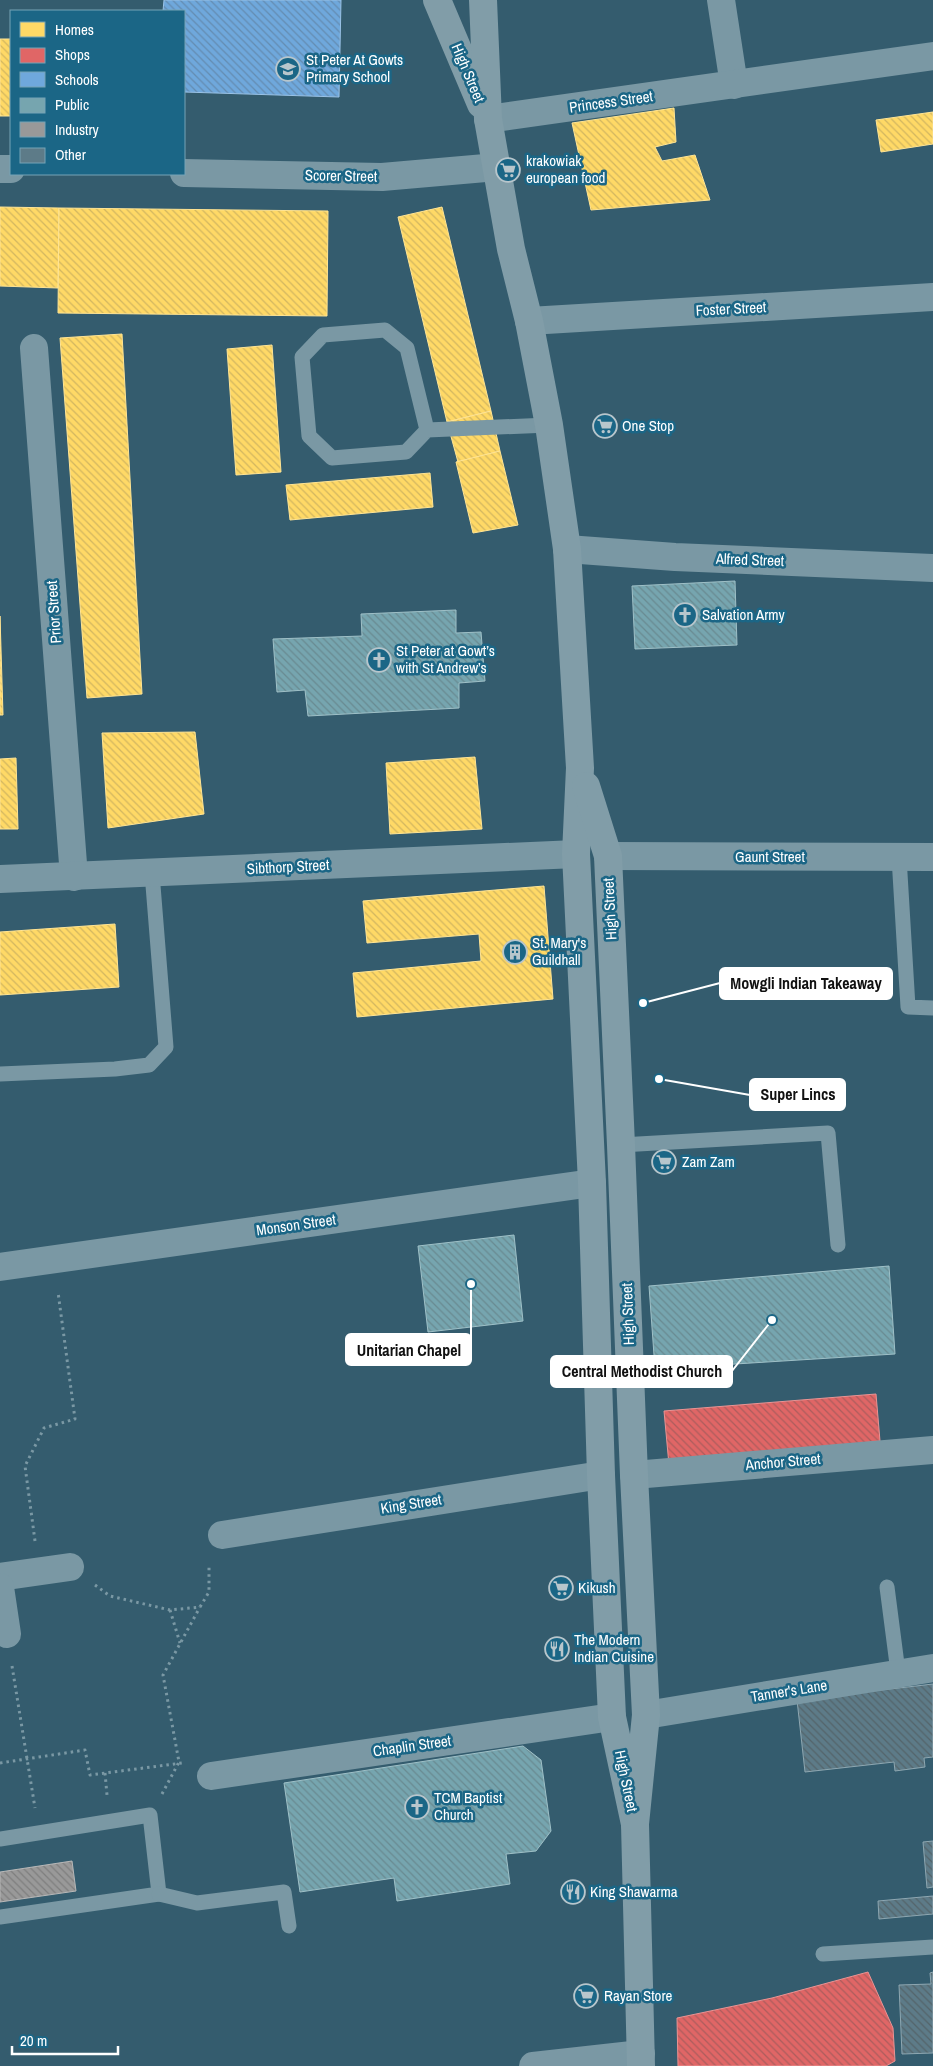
<svg xmlns="http://www.w3.org/2000/svg" width="933" height="2066" font-family="'Archivo Narrow',sans-serif">
<style>
.homes{fill:url(#homes-back-hatch);stroke:#ffe494}
.shops{fill:url(#shops-back-hatch);stroke:#e99494}
.schools{fill:url(#schools-back-hatch);stroke:#9ac2e6}
.public{fill:url(#public-back-hatch);stroke:#9fc0c7}
.industry{fill:url(#industry-back-hatch);stroke:#b8b8b8}
.building{fill:url(#building-back-hatch);stroke:#8ea7b1}
.lines{fill:none;stroke-linecap:round;stroke-linejoin:round}
.path{stroke:#7a98a4;stroke-width:3;stroke-dasharray:2.5 4;stroke-linecap:butt}
.lane{stroke:#7a98a4;stroke-width:15}
.street{stroke:#7a98a4;stroke-width:28}
.secondary{stroke:#819da8;stroke-width:28}
.labels{text-anchor:middle;stroke-width:5;stroke-linejoin:round;paint-order:stroke}
.poi-label{font-size:15px;fill:#fff;stroke:#1b6686;text-anchor:start}
.street-label{font-size:15px;fill:#fff;stroke:#1b6686}
.leader{fill:none;stroke:#fff;stroke-width:2}
.callout-dot{fill:#fff;stroke:#1b6686;stroke-width:2}
.callout{fill:#fff;stroke:#fff;stroke-width:2}
.callout-label{font-size:16px;text-anchor:middle;font-weight:bold;fill:#111}
</style>
<defs>
<pattern id="homes-back-hatch" width="6" height="6" patternUnits="userSpaceOnUse" patternTransform="scale(1.25)"><rect width="6" height="6" fill="#ffd966"/><path d="M-1 5l2 2M0 0l6 6M5-1l2 2" fill="none" stroke="#d2b660"/></pattern>
<pattern id="shops-back-hatch" width="6" height="6" patternUnits="userSpaceOnUse" patternTransform="scale(1.25)"><rect width="6" height="6" fill="#e06666"/><path d="M-1 5l2 2M0 0l6 6M5-1l2 2" fill="none" stroke="#ac5d5d"/></pattern>
<pattern id="schools-back-hatch" width="6" height="6" patternUnits="userSpaceOnUse" patternTransform="scale(1.25)"><rect width="6" height="6" fill="#6fa8dc"/><path d="M-1 5l2 2M0 0l6 6M5-1l2 2" fill="none" stroke="#648cb1"/></pattern>
<pattern id="public-back-hatch" width="6" height="6" patternUnits="userSpaceOnUse" patternTransform="scale(1.25)"><rect width="6" height="6" fill="#76a5af"/><path d="M-1 5l2 2M0 0l6 6M5-1l2 2" fill="none" stroke="#698a91"/></pattern>
<pattern id="industry-back-hatch" width="6" height="6" patternUnits="userSpaceOnUse" patternTransform="scale(1.25)"><rect width="6" height="6" fill="#999"/><path d="M-1 5l2 2M0 0l6 6M5-1l2 2" fill="none" stroke="#7e7e7e"/></pattern>
<pattern id="building-back-hatch" width="6" height="6" patternUnits="userSpaceOnUse" patternTransform="scale(1.25)"><rect width="6" height="6" fill="#5d7b88"/><path d="M-1 5l2 2M0 0l6 6M5-1l2 2" fill="none" stroke="#54646a"/></pattern>
</defs>
<rect width="100%" height="100%" fill="#345c6e"/>
<g class="homes">
<rect x="0" y="39" width="11" height="77"/>
<polygon points="674,108 676,142 655,147 662,161 695,155 710,200 591,210 572,123"/>
<polygon points="933,112 933,144 881,152 876,120"/>
<polygon points="0,207 59,208 58,288 0,286"/>
<polygon points="442,207 491,411 447,422 398,217"/>
<polygon points="59,208 328,211 327,316 58,313"/>
<polygon points="122,334 142,694 87,698 60,338"/>
<polygon points="272,345 281,472 236,475 227,349"/>
<polygon points="491,411 500,451 458,462 447,422"/>
<polygon points="500,451 518,525 473,533 456,462"/>
<polygon points="430,473 433,507 290,520 286,485"/>
<polygon points="0,616 3,715 0,715"/>
<polygon points="195,732 204,814 108,828 102,733"/>
<polygon points="475,757 482,829 390,834 386,763"/>
<polygon points="16,758 18,829 0,829 0,759"/>
<polygon points="544,886 553,999 357,1017 353,973 481,961 479,934 367,943 363,901"/>
<polygon points="115,924 119,987 0,995 0,932"/>
</g>
<g class="shops">
<polygon points="876,1394 880,1441 669,1465 664,1411"/>
<polygon points="868,1972 893,2028 895,2061 886,2066 678,2066 677,2018 772,1998"/>
</g>
<polygon class="schools" points="164,0 341,0 339,97 184,92 184,11 163,11"/>
<g class="public">
<polygon points="735,581 737,645 635,649 632,586"/>
<polygon points="456,610 456,633 481,632 485,681 459,683 459,708 308,716 305,690 277,692 273,639 362,636 361,614"/>
<polygon points="514,1235 523,1321 428,1332 418,1246"/>
<polygon points="889,1266 895,1354 655,1369 649,1286"/>
<polygon points="523,1746 541,1760 551,1831 536,1851 506,1854 510,1884 397,1901 394,1878 300,1892 284,1783"/>
</g>
<polygon class="industry" points="72,1861 76,1891 0,1902 0,1872"/>
<g class="building">
<polygon points="933,1684 933,1757 924,1758 925,1767 895,1771 894,1762 805,1772 797,1700"/>
<polygon points="933,1841 933,1887 927,1888 923,1842"/>
<polygon points="933,1896 933,1914 879,1919 878,1901"/>
<polygon points="933,1972 933,2053 902,2054 899,1985 931,1984 930,1973"/>
</g>
<g class="lines">
<g class="path">
<polyline points="35,1541 25,1466 44,1428 75,1419 58,1292"/>
<polyline points="95,1585 110,1596 170,1610 200,1607 209,1592 209,1564"/>
<polyline points="170,1610 180,1643"/>
<polyline points="12,1666 35,1808"/>
<polyline points="0,1763 85,1750 90,1775 182,1763"/>
<polyline points="105,1773 107,1795"/>
<polyline points="162,1794 179,1762 163,1675 200,1607"/>
</g>
<g class="lane">
<polyline points="427,430 407,348 385,330 323,335 302,357 309,436 332,458 406,452 427,430 549,425"/>
<polyline points="899,857 908,1007 933,1008"/>
<polyline points="0,1074 115,1069 149,1065 166,1047 152,873"/>
<polyline points="621,1145 828,1133 838,1245"/>
<polyline points="887,1587 898,1672"/>
<polyline points="0,1839 150,1815 159,1894 0,1917"/>
<polyline points="159,1894 197,1903 284,1892 289,1926"/>
<polyline points="823,1954 933,1947"/>
</g>
<g class="street">
<polyline points="721,0 734,85"/>
<polyline points="488,119 933,56"/>
<polyline points="0,169 11,169"/>
<polyline points="184,173 382,177 497,167"/>
<polyline points="529,321 933,297"/>
<polyline points="34,348 74,877"/>
<polyline points="567,549 675,557 933,568"/>
<polyline points="608,856 933,857"/>
<polyline points="0,879 576,854"/>
<polyline points="0,1267 592,1183"/>
<polyline points="634,1475 933,1450"/>
<polyline points="222,1535 601,1475"/>
<polyline points="0,1577 70,1567"/>
<polyline points="0,1587 7,1634"/>
<polyline points="646,1715 933,1668"/>
<polyline points="211,1776 612,1717"/>
<polyline points="533,2066 641,2054"/>
</g>
<g class="secondary">
<polyline points="437,0 481,104"/>
<polyline points="483,0 488,119 511,249 529,321 549,425 567,549 580,768 576,854 592,1183 601,1475 612,1717 635,1824"/>
<polyline points="586,786 608,856 621,1145 634,1475 646,1715 635,1824 641,2066"/>
</g>
</g>
<defs>
<g id="school-ring" transform="scale(1.25)"><circle r="9.5" fill="#1b6686" stroke="#b8c6cc" stroke-width="1.5"/><path d="M0-5L7-2L0 1L-7-2ZM-4 1L0 2.5L4 1V4Q0 6-4 4Z" fill="#b8c6cc"/></g>
<g id="supermarket-ring" transform="scale(1.25)"><circle r="9.5" fill="#1b6686" stroke="#b8c6cc" stroke-width="1.5"/><path d="M-6-5.5h2.5l.6 2H6L4.5 2H-2.5L-4.4-4H-6ZM-1.5 3.2a1.3 1.3 0 1 0 .1 0ZM3 3.2a1.3 1.3 0 1 0 .1 0Z" fill="#b8c6cc"/></g>
<g id="church-ring" transform="scale(1.25)"><circle r="9.5" fill="#1b6686" stroke="#b8c6cc" stroke-width="1.5"/><path d="M-1.2-6h2.4v3.5h3.3v2.4h-3.3V6h-2.4V-.1h-3.3v-2.4h3.3Z" fill="#b8c6cc"/></g>
<g id="building-ring" transform="scale(1.25)"><circle r="9.5" fill="#1b6686" stroke="#b8c6cc" stroke-width="1.5"/><path d="M-4-6H4V6H1V3H-1V6H-4ZM-2.5-4.3h1.7v1.8h-1.7ZM.8-4.3h1.7v1.8H.8ZM-2.5-1h1.7V.8h-1.7ZM.8-1h1.7V.8H.8Z" fill="#b8c6cc"/></g>
<g id="restaurant-ring" transform="scale(1.25)"><circle r="9.5" fill="#1b6686" stroke="#b8c6cc" stroke-width="1.5"/><path d="M-5-6h1v4h1v-4h1v4h1v-4h1v5L-1.5 .5V6h-2V.5L-5-1ZM5-6V6H3V1.5H1.5Q1.5-4 5-6Z" fill="#b8c6cc"/></g>
</defs>
<g fill-rule="evenodd">
<use href="#school-ring" x="288" y="69"/>
<use href="#supermarket-ring" x="508" y="170"/>
<use href="#supermarket-ring" x="605" y="426"/>
<use href="#church-ring" x="685" y="615"/>
<use href="#church-ring" x="379" y="660"/>
<use href="#building-ring" x="515" y="952"/>
<use href="#supermarket-ring" x="664" y="1162"/>
<use href="#supermarket-ring" x="561" y="1588"/>
<use href="#restaurant-ring" x="557" y="1649"/>
<use href="#church-ring" x="417" y="1807"/>
<use href="#restaurant-ring" x="573" y="1892"/>
<use href="#supermarket-ring" x="586" y="1996"/>
</g>
<g class="labels">
<g class="poi-label">
<text x="306" y="65">St Peter At Gowts<tspan x="306" dy="17">Primary School</tspan></text>
<text x="526" y="166">krakowiak<tspan x="526" dy="17">european food</tspan></text>
<text x="622" y="431">One Stop</text>
<text x="702" y="620">Salvation Army</text>
<text x="396" y="656">St Peter at Gowt’s<tspan x="396" dy="17">with St Andrew’s</tspan></text>
<text x="532" y="948">St. Mary's<tspan x="532" dy="17">Guildhall</tspan></text>
<text x="682" y="1167">Zam Zam</text>
<text x="578" y="1593">Kikush</text>
<text x="574" y="1645">The Modern<tspan x="574" dy="17">Indian Cuisine</tspan></text>
<text x="434" y="1803">TCM Baptist<tspan x="434" dy="17">Church</tspan></text>
<text x="590" y="1897">King Shawarma</text>
<text x="604" y="2001">Rayan Store</text>
</g>
<g class="street-label">
<text transform="translate(468 73) rotate(67)" y="5">High Street</text>
<text transform="translate(611 102) rotate(-8)" y="5">Princess Street</text>
<text transform="translate(341 176) rotate(1)" y="5">Scorer Street</text>
<text transform="translate(731 309) rotate(-3)" y="5">Foster Street</text>
<text transform="translate(750 560) rotate(2)" y="5">Alfred Street</text>
<text transform="translate(54 612) rotate(-94)" y="5">Prior Street</text>
<text x="770" y="862">Gaunt Street</text>
<text transform="translate(288 867) rotate(-3)" y="5">Sibthorp Street</text>
<text transform="translate(610 909) rotate(-93)" y="5">High Street</text>
<text transform="translate(296 1225) rotate(-8)" y="5">Monson Street</text>
<text transform="translate(628 1314) rotate(-92)" y="5">High Street</text>
<text transform="translate(783 1462) rotate(-5)" y="5">Anchor Street</text>
<text transform="translate(411 1504) rotate(-9)" y="5">King Street</text>
<text transform="translate(789 1691) rotate(-9)" y="5">Tanner's Lane</text>
<text transform="translate(412 1746) rotate(-8)" y="5">Chaplin Street</text>
<text transform="translate(626 1781) rotate(78)" y="5">High Street</text>
</g>
</g>
<path class="leader" d="M643 1003L720 983M659 1079L750 1095M471 1284L471 1350M772 1320L732 1371"/>
<g class="callout-dot">
<circle cx="643" cy="1003" r="5"/>
<circle cx="659" cy="1079" r="5"/>
<circle cx="471" cy="1284" r="5"/>
<circle cx="772" cy="1320" r="5"/>
</g>
<g class="callout">
<rect x="720" y="968" width="172" height="31" rx="5"/>
<rect x="750" y="1079" width="95" height="31" rx="5"/>
<rect x="346" y="1334" width="125" height="31" rx="5"/>
<rect x="551" y="1356" width="181" height="31" rx="5"/>
</g>
<g class="callout-label">
<text x="806" y="989">Mowgli Indian Takeaway</text>
<text x="798" y="1100">Super Lincs</text>
<text x="409" y="1356">Unitarian Chapel</text>
<text x="642" y="1377">Central Methodist Church</text>
</g>
<rect x="10" y="10" width="175" height="165" fill="#1b6686" stroke="#76a3b6"/>
<rect x="20" y="22" width="25" height="15" fill="#ffd966" stroke="#76a3b6"/>
<text x="55" y="35" font-size="15" fill="#ffffff">Homes</text>
<rect x="20" y="48" width="25" height="15" fill="#e06666" stroke="#76a3b6"/>
<text x="55" y="60" font-size="15" fill="#ffffff">Shops</text>
<rect x="20" y="72" width="25" height="15" fill="#6fa8dc" stroke="#76a3b6"/>
<text x="55" y="85" font-size="15" fill="#ffffff">Schools</text>
<rect x="20" y="98" width="25" height="15" fill="#76a5af" stroke="#76a3b6"/>
<text x="55" y="110" font-size="15" fill="#ffffff">Public</text>
<rect x="20" y="122" width="25" height="15" fill="#999999" stroke="#76a3b6"/>
<text x="55" y="135" font-size="15" fill="#ffffff">Industry</text>
<rect x="20" y="148" width="25" height="15" fill="#5d7b88" stroke="#76a3b6"/>
<text x="55" y="160" font-size="15" fill="#ffffff">Other</text>
<path d="M12 2046v8h106v-8" fill="none" stroke="#ffffff" stroke-width="2.5"/>
<text x="20" y="2046" font-size="15" fill="#ffffff" stroke="#1b6686" stroke-width="4" paint-order="stroke">20 m</text>
</svg>
